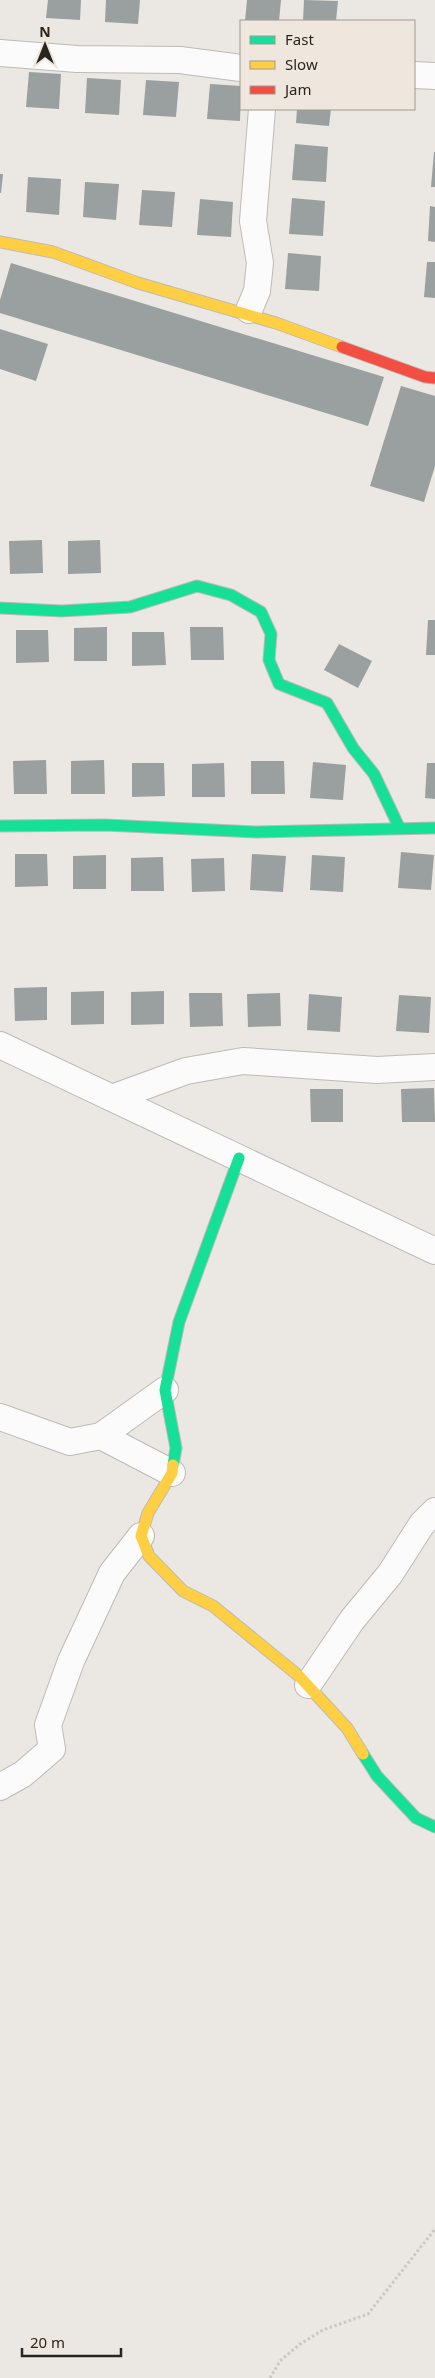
<svg xmlns="http://www.w3.org/2000/svg" width="435" height="2378" font-family="'Noto Sans',sans-serif">
<style>
.building{fill:#9aa09f}
.lines{fill:none;stroke-linecap:round;stroke-linejoin:round}
.street-casing{stroke:#bebab7;stroke-width:28}
.fast-casing{stroke:#bebab7;stroke-width:13}
.slow-casing{stroke:#bebab7;stroke-width:13}
.jam-casing{stroke:#bebab7;stroke-width:13}
.path{stroke:#c9c8c6;stroke-width:3;stroke-dasharray:2.5 2.5;stroke-linecap:butt}
.street{stroke:#fcfbfb;stroke-width:26}
.fast{stroke:#16e098;stroke-width:11}
.slow{stroke:#ffcf43;stroke-width:11}
.jam{stroke:#f24e42;stroke-width:11}
</style>
<rect width="100%" height="100%" fill="#ebe7e2"/>
<g class="building">
<polygon points="48,0 81,0 80,20 46,18"/>
<polygon points="106,0 140,0 138,24 105,22"/>
<polygon points="247,0 281,0 279,21 245,21"/>
<polygon points="304,0 338,1 336,21 303,21"/>
<polygon points="29,72 61,74 59,109 26,107"/>
<polygon points="87,78 121,80 119,115 85,113"/>
<polygon points="146,80 179,82 176,117 143,115"/>
<polygon points="210,84 241,86 240,121 207,119"/>
<polygon points="297,109 331,109 329,126 296,123"/>
<polygon points="295,144 328,147 326,182 292,180"/>
<polygon points="434,152 435,152 435,187 431,187"/>
<polygon points="0,174 3,174 1,193 0,193"/>
<polygon points="28,177 61,179 59,215 26,212"/>
<polygon points="85,182 119,184 116,220 83,217"/>
<polygon points="142,190 175,192 172,227 139,225"/>
<polygon points="292,198 325,201 323,236 289,234"/>
<polygon points="200,199 233,202 231,237 197,235"/>
<polygon points="430,206 435,207 435,242 428,241"/>
<polygon points="288,253 321,256 319,291 285,289"/>
<polygon points="427,262 435,262 435,298 424,297"/>
<polygon points="11,263 384,377 368,426 0,313 0,300"/>
<polygon points="0,329 48,344 36,381 0,369"/>
<polygon points="401,386 435,396 435,466 424,502 370,486"/>
<polygon points="42,540 43,573 10,574 9,541"/>
<polygon points="100,540 101,573 68,574 68,541"/>
<polygon points="428,620 435,620 435,655 426,655"/>
<polygon points="107,627 107,661 74,661 74,628"/>
<polygon points="190,627 223,627 224,660 191,660"/>
<polygon points="16,630 48,630 49,662 16,663"/>
<polygon points="132,632 164,632 166,665 132,666"/>
<polygon points="339,644 372,661 358,688 324,670"/>
<polygon points="46,760 47,794 14,794 13,761"/>
<polygon points="104,760 105,794 71,794 71,761"/>
<polygon points="251,761 284,761 285,794 251,794"/>
<polygon points="313,762 346,765 343,800 310,798"/>
<polygon points="132,763 164,763 165,796 132,797"/>
<polygon points="224,763 225,797 192,797 192,764"/>
<polygon points="427,763 435,763 435,799 425,798"/>
<polygon points="401,852 434,855 431,890 398,888"/>
<polygon points="15,854 47,854 48,886 15,887"/>
<polygon points="252,854 286,856 283,892 250,890"/>
<polygon points="106,855 106,889 73,889 73,856"/>
<polygon points="312,855 345,857 343,892 310,890"/>
<polygon points="163,857 164,891 131,891 131,858"/>
<polygon points="224,858 225,891 192,892 191,859"/>
<polygon points="47,987 47,1020 15,1021 14,988"/>
<polygon points="104,991 104,1024 71,1025 71,992"/>
<polygon points="164,991 164,1024 131,1025 131,992"/>
<polygon points="189,993 222,993 223,1026 190,1027"/>
<polygon points="280,993 281,1026 248,1027 247,994"/>
<polygon points="309,994 342,997 340,1032 307,1030"/>
<polygon points="399,995 431,997 429,1033 396,1031"/>
<polygon points="434,1088 435,1122 402,1122 401,1089"/>
<polygon points="310,1089 343,1089 343,1122 311,1122"/>
</g>
<g class="lines">
<g class="street-casing">
<g id="street">
<polyline points="0,53 77,59 180,60 241,68"/>
<polyline points="414,75 435,76"/>
<polyline points="249,310 257,291 260,263 253,221 262,109"/>
<polyline points="0,1045 435,1251"/>
<polyline points="112,1098 186,1071 243,1061 377,1070 435,1067"/>
<polyline points="0,1417 70,1442 101,1436 172,1473"/>
<polyline points="101,1436 165,1390"/>
<polyline points="308,1685 352,1620 390,1574 422,1524 435,1511"/>
<polyline points="0,1787 23,1774 52,1749 48,1725 71,1661 112,1573 141,1536"/>
</g>
</g>
<g class="fast-casing">
<g id="fast">
<polyline points="0,608 62,611 130,607 197,586 231,595 261,612 271,634 269,660 279,684 327,703 353,748 374,774 399,827"/>
<polyline points="0,826 105,825 256,832 435,828"/>
<polyline points="173,1465 176,1448 165,1390 179,1322 239,1158"/>
<polyline points="363,1754 377,1776 416,1818 435,1827"/>
</g>
</g>
<g class="slow-casing">
<g id="slow">
<polyline points="0,242 53,252 138,283 276,323 342,347"/>
<polyline points="173,1465 172,1473 148,1513 141,1536 149,1556 183,1591 213,1606 299,1676 347,1728 363,1754"/>
</g>
</g>
<g class="jam-casing">
<polyline id="jam" points="342,347 425,377 435,378"/>
</g>
<polyline class="path" points="270,2378 280,2361 300,2344 323,2330 368,2314 435,2229"/>
<use href="#street" class="street"/>
<use href="#fast" class="fast"/>
<use href="#slow" class="slow"/>
<use href="#jam" class="jam"/>
</g>
<rect x="240" y="20" width="175" height="90" fill="#efe7de" stroke="#9f9992"/>
<rect x="250" y="36" width="25" height="8" fill="#16e098" stroke="#9f9992"/>
<text x="285" y="45" font-size="15" fill="#282521">Fast</text>
<rect x="250" y="61" width="25" height="8" fill="#ffcf43" stroke="#9f9992"/>
<text x="285" y="70" font-size="15" fill="#282521">Slow</text>
<rect x="250" y="86" width="25" height="8" fill="#f24e42" stroke="#9f9992"/>
<text x="285" y="95" font-size="15" fill="#282521">Jam</text>
<g transform="translate(45 45)" stroke="#efe7de" stroke-width="4" paint-order="stroke">
<path d="M0-4L9 19L0 12L-9 19Z" fill="#282521"/>
<text y="-8" font-size="14" font-weight="bold" text-anchor="middle" fill="#282521">N</text>
</g>
<path d="M22 2348v8h99v-8" fill="none" stroke="#282521" stroke-width="2.5"/>
<text x="30" y="2348" font-size="15" fill="#282521" stroke="#efe7de" stroke-width="4" paint-order="stroke">20 m</text>
</svg>
